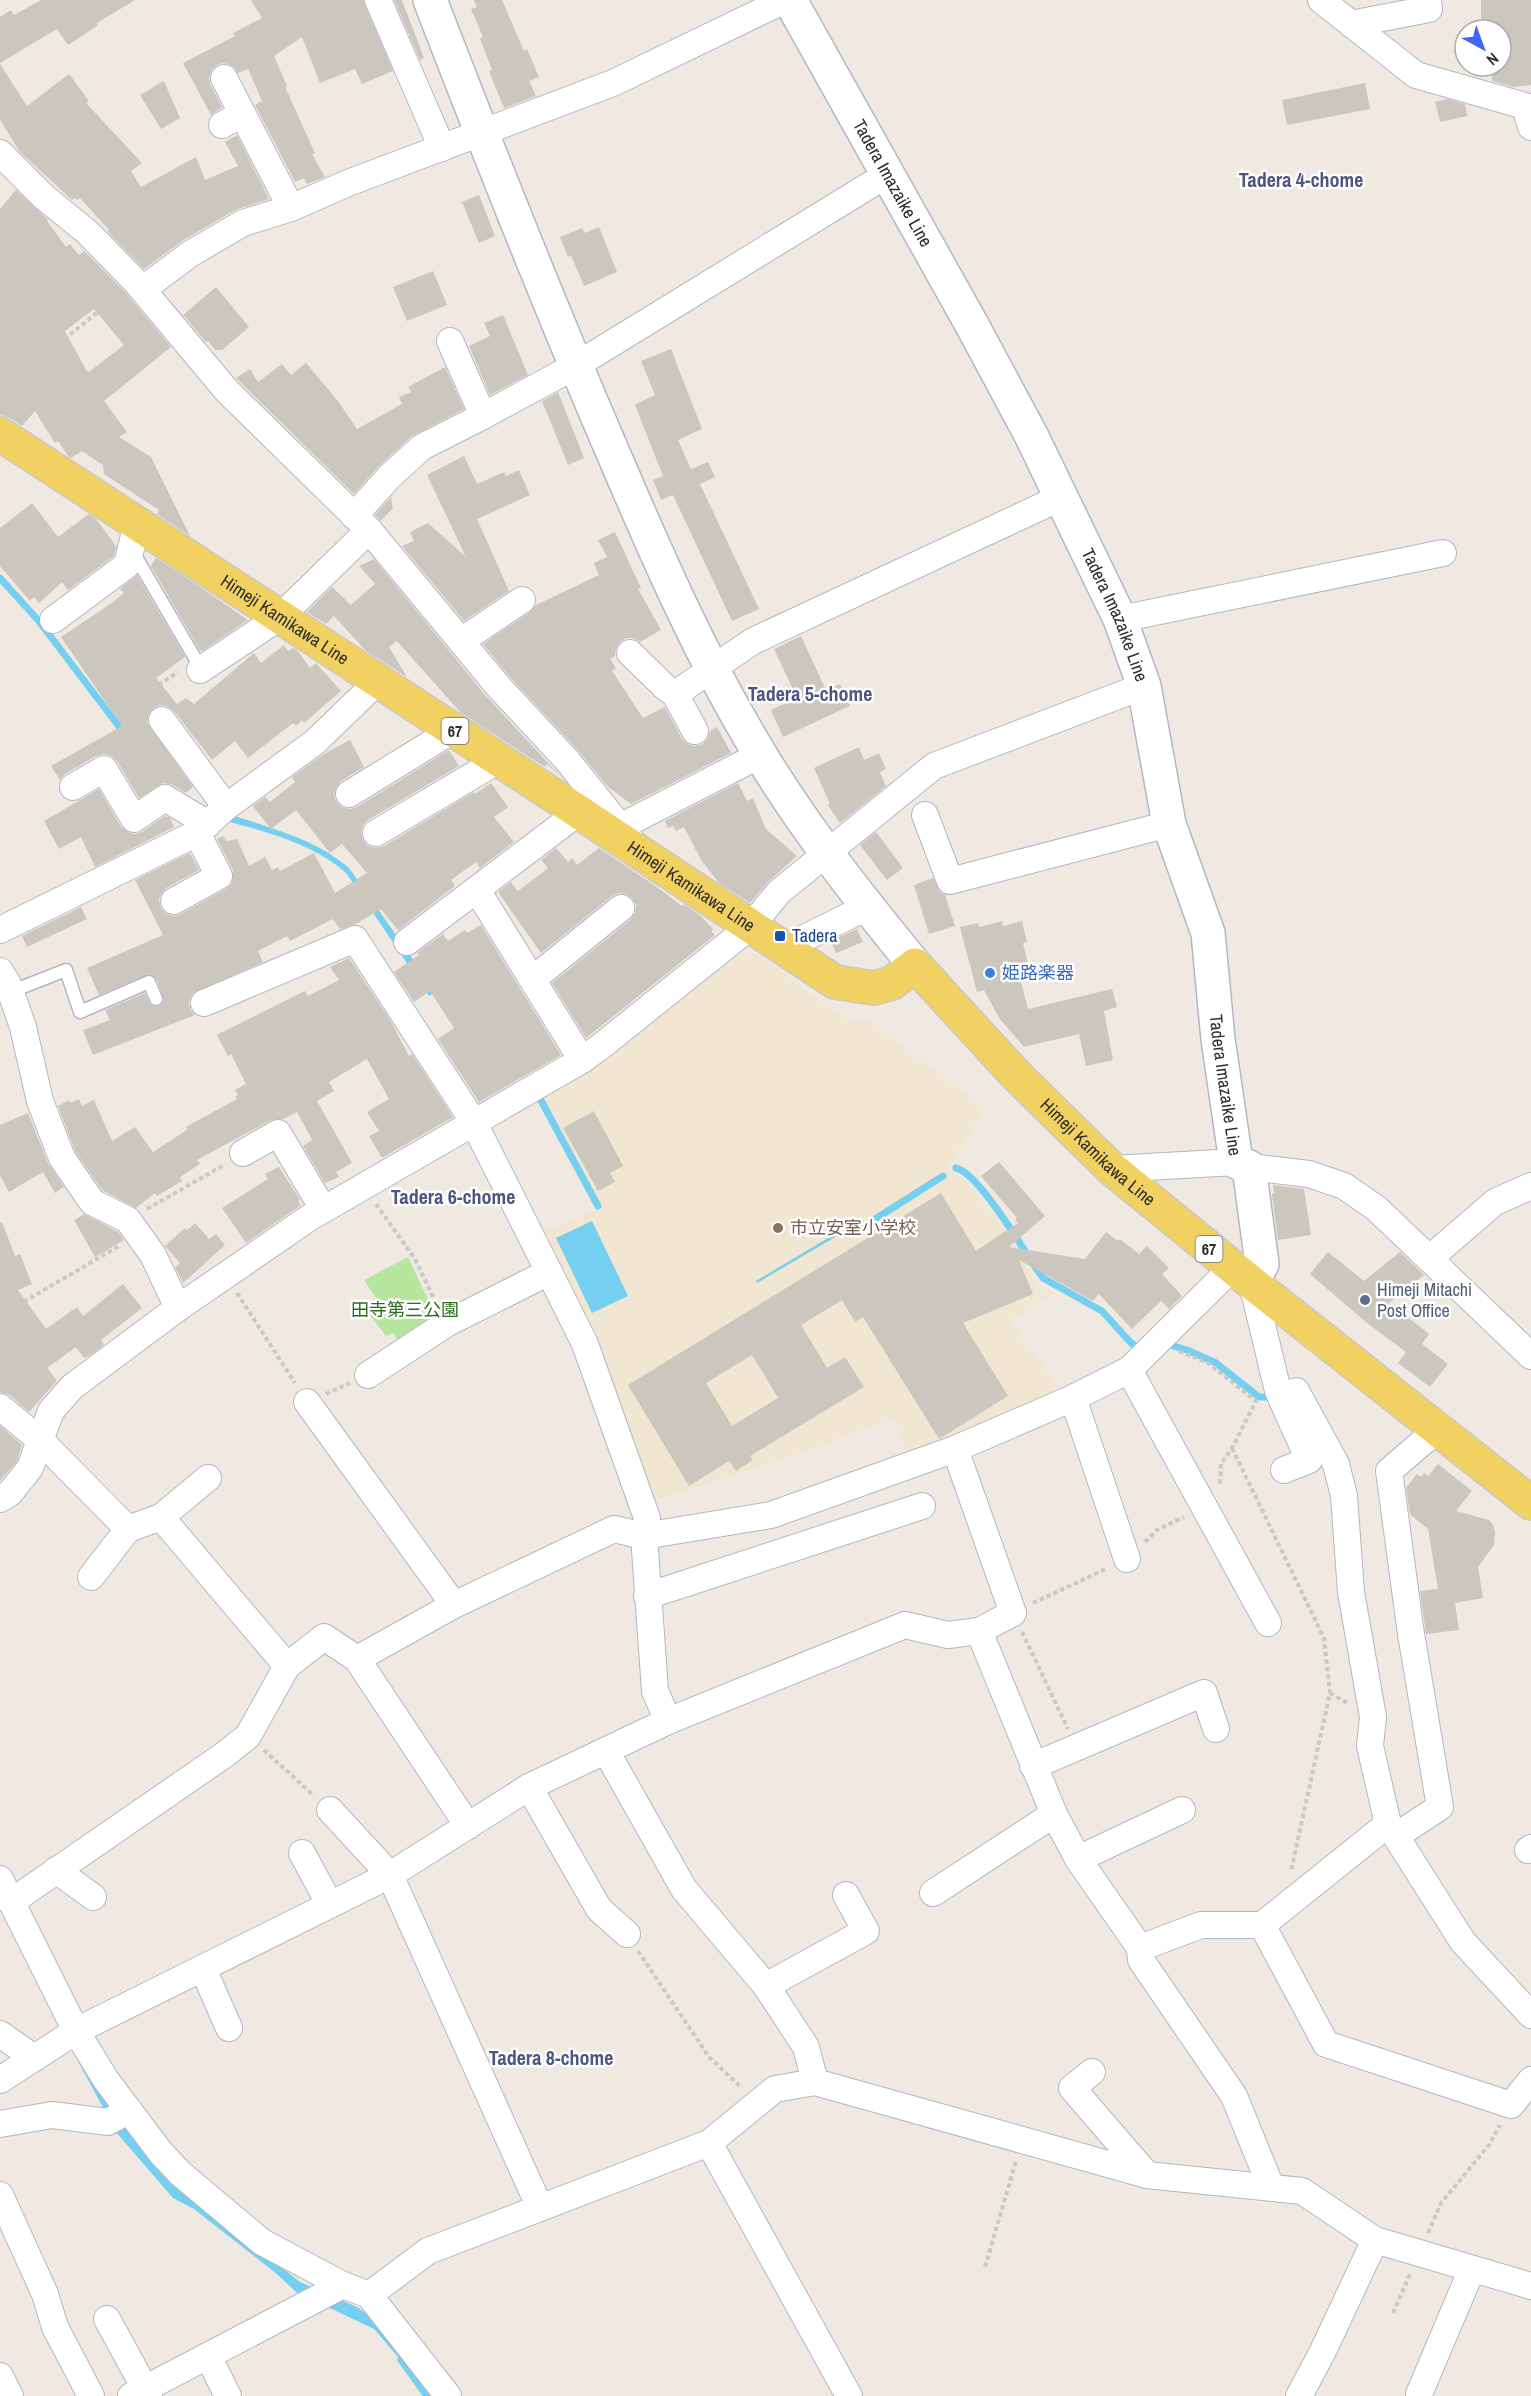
<svg xmlns="http://www.w3.org/2000/svg" width="1531" height="2396" font-family="'Archivo Narrow','Noto Sans JP',sans-serif">
<style>
.education{fill:#f0e6d1}
.green{fill:#b6e59e}
.water{fill:#75cff0}
.lines{fill:none;stroke-linecap:round;stroke-linejoin:round}
.stream{stroke:#75cff0;stroke-width:7}
.building{fill:#cbc7bf;fill-rule:evenodd}
.lane-casing{stroke:#b4b7c1;stroke-width:15}
.street-casing{stroke:#b4b7c1;stroke-width:28}
.secondary-casing{stroke:#b4b7c1;stroke-width:36}
.primary-casing{stroke:#c9c9c9;stroke-width:36}
.path{stroke:#c9c9c9;stroke-width:4;stroke-dasharray:4.5 3;stroke-linecap:butt}
.lane{stroke:#fff;stroke-width:12}
.street{stroke:#fff;stroke-width:26}
.secondary{stroke:#fff;stroke-width:33}
.primary{stroke:#f2d163;stroke-width:33}
.transit-dot{fill:#1a4fb4;stroke:#fff;stroke-width:2}
.shop-dot{fill:#3f7fe0;stroke:#fff;stroke-width:2}
.education-dot{fill:#8d6e63;stroke:#fff;stroke-width:2}
.service-dot{fill:#5c6f8a;stroke:#fff;stroke-width:2}
.labels{text-anchor:middle;stroke-width:5;stroke-linejoin:round;paint-order:stroke}
.shield{fill:#fff;stroke:#6d6d6d;stroke-width:1.5}
.shield-label{font-size:16px;font-weight:bold;fill:#2e2e2e}
.street-label{font-size:18px;fill:#2e2e2e;stroke:#fff}
.transit-label{font-size:18px;fill:#164399;stroke:#fff;text-anchor:start}
.shop-label{font-size:18px;fill:#366cbe;stroke:#fff;text-anchor:start}
.education-label{font-size:18px;fill:#785e54;stroke:#fff;text-anchor:start}
.service-label{font-size:18px;fill:#4e5e75;stroke:#fff;text-anchor:start}
.park-label{font-size:18px;fill:#2c6e1b;stroke:#fff}
.neighbourhood-label{font-size:20px;font-weight:bold;fill:#4d5680;stroke:#fff}
</style>
<rect width="100%" height="100%" fill="#efe9e1"/>
<polygon class="education" points="733,952 761,955 809,993 850,1021 870,1022 986,1108 947,1168 965,1181 1000,1223 1022,1257 1036,1285 1053,1293 1011,1321 1063,1393 908,1456 894,1418 807,1451 654,1501 636,1445 597,1354 542,1233 601,1207 541,1092"/>
<polygon class="green" points="408,1257 439,1323 402,1346 393,1333 386,1336 367,1311 380,1304 364,1280"/>
<g class="water">
<path d="M 232,815 C 273,829 316,839 349,868 L 436,992 L 429,996 L 347,874 C 315,844 267,832 226,821 Z"/>
<polygon points="877,1216 878,1219 847,1238 837,1236 757,1283 756,1281 838,1232 847,1235"/>
<polygon points="592,1221 628,1296 592,1313 556,1238"/>
<polygon points="70,2046 170,2183 194,2198 300,2282 357,2307 373,2318 436,2396 428,2396 416,2378 374,2329 296,2292 277,2274 194,2209 173,2198 116,2132"/>
</g>
<g class="lines">
<g class="stream">
<polyline points="0,578 38,620 124,733"/>
<polyline points="537,1093 598,1206"/>
<path d="M 956,1168 C 976,1172 1016,1237 1028,1256"/>
<polyline points="872,1221 943,1176"/>
<polyline points="1034,1265 1043,1278 1102,1311 1131,1343 1141,1349"/>
<polyline points="1163,1343 1187,1350 1216,1363 1259,1397 1268,1397"/>
<polyline points="401,2360 427,2396"/>
</g>
</g>
<g class="building">
<polygon points="41,0 135,0 97,23 98,25 68,45 57,29 0,63 0,17 11,10 14,15"/>
<polygon points="251,0 363,0 393,71 362,84 355,69 320,83 302,37 274,56 287,86 285,87 315,153 312,154 325,177 307,184 304,178 295,182 255,105 262,101 248,69 238,73 233,66 224,63 217,65 212,69 209,77 210,84 222,107 211,115 183,63 235,36 233,33 262,18"/>
<polygon points="394,0 402,0 424,58 420,60"/>
<polygon points="474,0 502,0 524,51 527,49 539,77 529,81 536,96 504,108 489,71 492,70 480,39 483,37 471,9 477,7"/>
<polygon points="1481,0 1531,0 1531,85 1513,87 1492,81 1491,66 1501,66 1501,30 1481,30"/>
<polygon points="0,64 27,106 69,74 89,101 86,103 142,163 131,171 141,187 196,157 205,180 238,166 225,142 237,135 269,199 235,210 182,241 144,269 108,232 109,230 80,198 77,200 75,198 72,200 20,152 0,120"/>
<polygon points="164,81 180,118 161,129 140,95"/>
<polygon points="1365,83 1370,109 1287,125 1282,100"/>
<polygon points="1447,99 1465,104 1467,116 1440,122 1435,102"/>
<path d="M 16,190 L 48,220 L 47,221 L 66,247 L 70,244 L 79,255 L 84,251 L 125,292 L 171,347 L 104,401 L 127,432 L 119,437 L 151,457 L 190,536 L 157,514 L 159,510 L 104,474 L 103,465 L 82,451 L 71,458 L 68,456 L 58,441 L 55,443 L 35,411 L 22,426 L 10,418 L 0,415 L 0,209 ZM 94,309 L 124,345 L 89,372 L 86,370 L 65,331 Z"/>
<polygon points="479,195 495,236 479,243 462,202"/>
<polygon points="599,227 617,272 584,286 571,255 568,257 560,237 582,228 585,233"/>
<polygon points="433,271 447,305 407,321 393,287"/>
<polygon points="216,287 249,327 222,350 215,350 208,341 206,342 175,305 183,315"/>
<polygon points="503,315 528,375 490,395 469,346 490,336 484,323"/>
<polygon points="671,349 702,429 678,440 691,469 708,462 715,477 700,484 759,609 732,621 673,495 661,500 653,480 663,476 635,405 655,395 641,361"/>
<polygon points="306,363 338,401 357,429 402,404 399,397 411,392 408,387 445,367 464,409 412,436 380,465 354,494 236,378 250,369 258,382 282,364 291,375"/>
<polygon points="558,392 584,458 568,465 542,401"/>
<polygon points="464,456 477,484 504,472 506,476 519,470 530,495 477,519 509,591 464,621 402,546 414,541 410,532 428,523 466,557 427,475"/>
<polygon points="395,493 391,499 393,508 381,521 375,515"/>
<polygon points="32,503 58,537 89,514 96,519 116,546 114,556 68,590 62,582 39,603 34,597 30,601 0,566 0,528"/>
<polygon points="615,532 641,588 638,589 661,630 640,642 633,638 626,638 620,642 616,649 615,656 610,659 616,668 612,671 643,718 665,707 682,739 688,744 694,746 703,744 708,738 710,731 717,727 731,753 631,804 607,786 577,749 509,676 483,644 530,612 536,605 599,575 594,563 607,557 598,540"/>
<polygon points="156,558 181,574 248,620 202,651 199,649 151,566"/>
<polygon points="374,559 486,696 563,779 547,764 545,767 461,713 397,641 389,647 407,677 366,651 334,616 326,624 307,612 332,587 351,605 375,584 359,566"/>
<polygon points="137,575 185,657 156,678 177,704 186,698 194,704 254,653 261,663 284,645 288,651 293,648 297,650 310,668 316,663 341,691 304,723 302,720 296,726 293,723 248,758 235,741 212,760 174,711 167,706 160,705 154,708 149,713 147,722 193,787 186,793 173,785 164,783 139,798 117,761 112,756 104,754 96,756 65,774 60,780 51,766 122,726 61,637 112,603 124,593 120,589"/>
<polygon points="801,636 826,690 840,684 850,706 783,737 771,710 797,698 774,649"/>
<polygon points="350,740 364,767 341,781 336,787 334,795 336,801 342,807 350,809 357,807 449,750 459,766 368,820 363,825 361,833 363,840 368,846 376,848 384,846 474,792 475,794 491,783 508,807 494,817 514,842 480,868 476,862 451,880 455,886 398,930 381,909 356,924 340,929 333,919 290,941 287,936 258,951 263,962 192,994 189,1002 190,1009 195,1015 93,1055 83,1030 110,1020 105,1010 145,993 149,1003 154,1007 160,1006 164,1001 157,979 149,974 99,995 87,968 163,935 135,880 190,853 199,870 166,888 161,894 159,900 161,908 166,914 173,916 181,914 226,889 232,883 233,870 217,839 223,836 226,841 237,839 249,866 265,857 272,870 278,867 280,871 314,853 335,893 367,873 342,844 330,853 296,810 271,829 253,806 265,797 270,802 295,782 292,777 324,754"/>
<polygon points="859,747 864,760 879,753 886,769 880,772 886,786 840,823 828,805 830,804 814,768"/>
<polygon points="738,783 747,801 753,798 766,829 797,856 768,882 750,903 719,883 701,860 684,827 676,831 673,826 668,828 665,821"/>
<polygon points="99,789 121,827 128,832 135,834 142,832 165,816 170,818 174,827 95,867 81,837 59,849 44,821"/>
<polygon points="876,832 903,868 887,880 860,845"/>
<polygon points="556,848 568,862 572,858 577,865 599,848 657,887 682,906 684,904 701,916 713,929 711,931 715,935 586,1038 552,983 630,920 635,913 636,905 632,898 626,894 619,893 612,896 541,953 498,892 511,882 518,891 548,868 541,860"/>
<polygon points="933,878 940,892 945,895 955,926 929,934 914,885"/>
<polygon points="81,907 87,919 27,947 22,936"/>
<polygon points="1002,921 1003,926 1022,921 1027,942 1023,943 1028,964 1017,967 1028,1009 1112,989 1117,1007 1104,1011 1113,1060 1086,1066 1079,1034 1024,1047 999,1018 984,990 977,992 960,927 978,923 979,927"/>
<polygon points="481,925 561,1055 479,1102 438,1039 454,1028 430,991 414,1002 394,972 419,955 417,953 443,934 448,941 465,930 467,933"/>
<polygon points="857,929 863,942 836,953 831,941"/>
<polygon points="349,958 390,1020 409,1056 412,1054 453,1117 382,1158 369,1136 379,1131 367,1112 389,1099 367,1059 329,1082 334,1091 317,1101 352,1163 336,1172 339,1177 325,1183 303,1146 312,1140 297,1112 283,1119 271,1120 197,1160 200,1164 180,1177 182,1181 157,1196 155,1193 136,1208 102,1190 75,1151 58,1106 69,1100 70,1103 79,1099 82,1106 94,1100 112,1141 135,1127 153,1152 187,1130 186,1127 237,1099 235,1096 238,1095 235,1090 246,1084 231,1054 228,1056 217,1035 305,991 308,996 339,980 330,967"/>
<polygon points="594,1111 623,1166 610,1173 615,1182 598,1191 563,1128"/>
<polygon points="28,1113 48,1163 64,1187 55,1193 43,1172 9,1192 0,1176 0,1125"/>
<path d="M 999,1162 L 1045,1216 L 1009,1247 L 1085,1259 L 1106,1232 L 1118,1241 L 1120,1239 L 1139,1254 L 1147,1246 L 1169,1268 L 1162,1274 L 1182,1296 L 1169,1309 L 1161,1301 L 1132,1329 L 1099,1294 L 1093,1301 L 1019,1260 L 1033,1294 L 963,1323 L 1008,1396 L 939,1439 L 863,1317 L 855,1322 L 842,1300 L 801,1325 L 827,1368 L 845,1357 L 864,1387 L 750,1456 L 753,1460 L 736,1471 L 729,1461 L 689,1486 L 628,1385 L 941,1193 L 976,1251 L 1018,1223 L 1015,1220 L 1017,1218 L 981,1176 ZM 752,1355 L 778,1398 L 732,1426 L 706,1383 Z"/>
<polygon points="279,1167 300,1200 298,1201 301,1205 246,1243 222,1208 268,1179 265,1174"/>
<polygon points="1273,1185 1304,1189 1311,1235 1278,1240 1272,1194 1274,1193"/>
<polygon points="84,1214 118,1232 124,1240 95,1257 74,1220"/>
<polygon points="2,1222 15,1256 20,1254 32,1284 18,1290 46,1329 77,1307 83,1316 123,1284 142,1308 101,1340 104,1345 89,1356 84,1358 76,1347 47,1368 57,1381 29,1412 10,1395 0,1392 0,1223"/>
<polygon points="195,1223 209,1239 216,1234 225,1245 183,1283 175,1267 180,1263 165,1246 185,1228 187,1230"/>
<polygon points="1328,1252 1364,1281 1400,1252 1424,1275 1389,1303 1429,1334 1422,1344 1448,1364 1430,1387 1398,1363 1406,1352 1367,1323 1310,1274"/>
<polygon points="0,1426 22,1445 17,1461 0,1481"/>
<polygon points="1438,1464 1472,1491 1456,1511 1489,1520 1493,1525 1495,1532 1494,1545 1478,1567 1483,1598 1455,1603 1459,1630 1426,1634 1420,1591 1438,1589 1428,1529 1410,1514 1406,1488 1417,1474 1421,1477 1424,1473 1428,1476"/>
</g>
<g class="lines">
<g class="lane-casing">
<g id="lane">
<polyline points="133,552 196,660"/>
<polyline points="10,992 66,970 80,1012 149,982 156,999"/>
</g>
</g>
<g class="street-casing">
<g id="street">
<polyline points="378,0 442,148"/>
<polyline points="1321,0 1416,75 1525,106 1531,127"/>
<polyline points="1351,24 1429,9 1428,0"/>
<polyline points="224,78 291,208"/>
<polyline points="222,125 242,114"/>
<polyline points="0,153 44,197 87,232 136,282 227,391 369,530 498,686 566,759 630,839"/>
<polyline points="143,289 190,254 243,223 291,208 348,183 613,83 785,0"/>
<polyline points="450,341 483,416"/>
<polyline points="354,516 390,476 422,447 483,416 575,366 888,174"/>
<polyline points="1120,619 1443,553"/>
<polyline points="53,620 127,565 137,523"/>
<polyline points="461,641 522,600"/>
<polyline points="630,653 666,688 675,694 695,731"/>
<polyline points="200,670 280,617 369,530"/>
<polyline points="675,694 753,641 1062,497"/>
<polyline points="162,720 226,807"/>
<polyline points="73,787 104,769 134,819 165,798 208,824"/>
<polyline points="349,794 453,730"/>
<polyline points="925,815 950,881 1169,824"/>
<polyline points="620,827 760,755"/>
<polyline points="376,833 499,760"/>
<polyline points="477,890 582,1060"/>
<polyline points="174,901 219,876 197,833"/>
<polyline points="0,930 197,833 226,807 315,742 378,681"/>
<polyline points="407,942 579,812"/>
<polyline points="784,948 867,907"/>
<polyline points="0,971 8,984 23,1027 40,1101 62,1158 92,1202 128,1220 153,1255 178,1308"/>
<polyline points="533,979 621,908"/>
<polyline points="204,1003 355,939 473,1121 549,1272 585,1344 647,1518 644,1536 655,1691 668,1721"/>
<polyline points="243,1153 278,1133 323,1209"/>
<polyline points="1249,1167 1309,1174 1344,1186 1376,1208 1531,1356"/>
<polyline points="1112,1169 1236,1162"/>
<polyline points="1430,1258 1495,1202 1531,1186"/>
<polyline points="1252,1283 1278,1391 1309,1460 1284,1470"/>
<polyline points="1129,1370 1268,1623"/>
<polyline points="368,1375 446,1324 549,1272"/>
<polyline points="1296,1391 1336,1464 1344,1496 1351,1592 1373,1717 1370,1746 1388,1824 1463,1942 1531,2015"/>
<polyline points="1073,1398 1127,1559"/>
<polyline points="307,1402 454,1605"/>
<polyline points="0,1407 40,1440 128,1529 161,1517 208,1478"/>
<polyline points="955,1449 1073,1398 1129,1370 1232,1268"/>
<polyline points="0,1499 10,1493 30,1468 51,1411 72,1387 178,1308 309,1218 582,1060 600,1047 751,926 779,892 934,766 1144,686"/>
<polyline points="161,1517 287,1666"/>
<polyline points="91,1577 128,1529"/>
<polyline points="647,1596 922,1506"/>
<polyline points="979,1631 1054,1814 1078,1859 1140,1948 1141,1960 1234,2096 1271,2187"/>
<polyline points="357,1659 468,1826"/>
<polyline points="606,1751 684,1889 766,1986 806,2047 815,2082"/>
<polyline points="1033,1766 1204,1693 1216,1729"/>
<polyline points="529,1787 599,1909 627,1934"/>
<polyline points="330,1810 390,1875 540,2208"/>
<polyline points="1396,1836 1440,1807 1411,1634 1389,1471 1438,1429"/>
<polyline points="1528,1850 1531,1848"/>
<polyline points="302,1853 330,1905"/>
<polyline points="1078,1859 1182,1810"/>
<polyline points="56,1870 93,1897"/>
<polyline points="0,1879 76,2031 106,2080 161,2153 181,2174 262,2242 343,2285 369,2295 448,2396"/>
<polyline points="933,1893 1054,1814"/>
<polyline points="1262,1925 1326,2044 1511,2105 1531,2080"/>
<polyline points="1140,1948 1201,1925 1262,1925 1388,1824"/>
<polyline points="203,1969 229,2028"/>
<polyline points="766,1986 866,1931 846,1895"/>
<polyline points="0,2034 34,2058"/>
<polyline points="1092,2072 1072,2088 1147,2175"/>
<polyline points="0,2080 76,2031 390,1875 529,1787 668,1721 905,1625 948,1635 979,1631 1013,1613 955,1449 771,1515 644,1536 614,1529 454,1605 357,1659 324,1637 287,1666 248,1736 224,1755 11,1902"/>
<polyline points="0,2124 52,2115 108,2122 129,2110"/>
<polyline points="709,2143 849,2396"/>
<polyline points="0,2195 45,2294 55,2327 91,2396"/>
<polyline points="369,2295 428,2251 709,2143 775,2089 815,2082 1147,2175 1302,2191 1375,2240 1531,2286"/>
<polyline points="107,2319 149,2396"/>
<polyline points="208,2356 228,2396"/>
<polyline points="0,2376 10,2396"/>
<polyline points="1419,2394 1472,2269"/>
<polyline points="131,2396 343,2285"/>
<polyline points="1299,2396 1323,2351 1375,2240"/>
</g>
</g>
<g class="secondary-casing">
<g id="secondary">
<path d="M 430,0 C 489,153 549,305 614,455 C 658,558 702,659 760,754 C 805,829 860,898 915,965"/>
<path id="s1" d="M 790,0 L 972,325 L 1031,435 L 1120,619 L 1144,686 L 1169,824 L 1208,933 L 1218,1039 L 1236,1162 L 1249,1167 L 1262,1264 L 1252,1283"/>
</g>
</g>
<g class="primary-casing">
<g id="primary">
<path id="s2" d="M 0,434 L 579,812 L 835,982 L 874,988 L 892,983 L 915,965 L 1017,1076 L 1112,1169 L 1252,1283 L 1531,1503"/>
</g>
</g>
<g class="path">
<polyline points="0,391 119,295"/>
<polyline points="148,704 142,696 178,672"/>
<polyline points="611,781 677,742"/>
<polyline points="247,1074 268,1113"/>
<polyline points="376,1204 415,1259 437,1305"/>
<polyline points="147,1209 224,1165"/>
<polyline points="0,1288 20,1304 119,1246"/>
<polyline points="237,1293 295,1383"/>
<polyline points="1179,1351 1208,1363 1256,1401 1232,1448 1221,1464 1220,1486"/>
<polyline points="326,1394 350,1383"/>
<polyline points="1232,1448 1324,1638 1330,1693 1291,1871"/>
<polyline points="1145,1542 1157,1530 1184,1517"/>
<polyline points="1033,1603 1108,1568"/>
<polyline points="1022,1632 1068,1729"/>
<polyline points="1330,1693 1349,1704"/>
<polyline points="264,1750 314,1796"/>
<polyline points="638,1951 709,2057 742,2088"/>
<polyline points="1428,2233 1441,2203 1489,2145 1500,2125"/>
<polyline points="985,2267 1016,2161"/>
<polyline points="1393,2313 1411,2272"/>
</g>
<use href="#lane" class="lane"/>
<use href="#street" class="street"/>
<use href="#secondary" class="secondary"/>
<use href="#primary" class="primary"/>
</g>
<rect class="transit-dot" x="774" y="930" width="12" height="12" rx="3"/>
<circle class="shop-dot" cx="990" cy="973" r="6"/>
<circle class="education-dot" cx="778" cy="1228" r="6"/>
<circle class="service-dot" cx="1365" cy="1300" r="6"/>
<g class="labels">
<g class="shield">
<rect x="441.5" y="718" width="27" height="26" rx="4.5"/>
<rect x="1195.5" y="1236" width="27" height="26" rx="4.5"/>
</g>
<g class="shield-label">
<text x="455" y="737">67</text>
<text x="1209" y="1255">67</text>
</g>
<g class="street-label">
<text dy="6" stroke="none"><textPath href="#s1" startOffset="210">Tadera Imazaike Line</textPath></text>
<text dy="6" stroke="none"><textPath href="#s1" startOffset="696">Tadera Imazaike Line</textPath></text>
<text dy="6" stroke="none"><textPath href="#s2" startOffset="340">Himeji Kamikawa Line</textPath></text>
<text dy="6" stroke="none"><textPath href="#s2" startOffset="826">Himeji Kamikawa Line</textPath></text>
<text dy="6" stroke="none"><textPath href="#s1" startOffset="1182">Tadera Imazaike Line</textPath></text>
<text dy="6" stroke="none"><textPath href="#s2" startOffset="1348">Himeji Kamikawa Line</textPath></text>
</g>
<g class="transit-label">
<text x="792" y="942">Tadera</text>
</g>
<g class="shop-label">
<text x="1002" y="979">姫路楽器</text>
</g>
<g class="education-label">
<text x="790" y="1234">市立安室小学校</text>
</g>
<g class="service-label">
<text x="1377" y="1296">Himeji Mitachi<tspan x="1377" dy="21">Post Office</tspan></text>
</g>
<g class="park-label">
<text x="405" y="1316">田寺第三公園</text>
</g>
<g class="neighbourhood-label">
<text x="1301" y="187">Tadera 4-chome</text>
<text x="810" y="701">Tadera 5-chome</text>
<text x="453" y="1204">Tadera 6-chome</text>
<text x="551" y="2065">Tadera 8-chome</text>
</g>
</g>
<g transform="translate(1483 48) rotate(139)"><circle r="28" fill="#ffffff" stroke="#ababab" stroke-width="1.5"/>
<path d="M0-4.5L10 22L0 15L-10 22Z" fill="#4264fb"/>
<text y="-9" font-size="16" font-weight="bold" text-anchor="middle" fill="#2e2e2e">N</text>
</g>
</svg>
